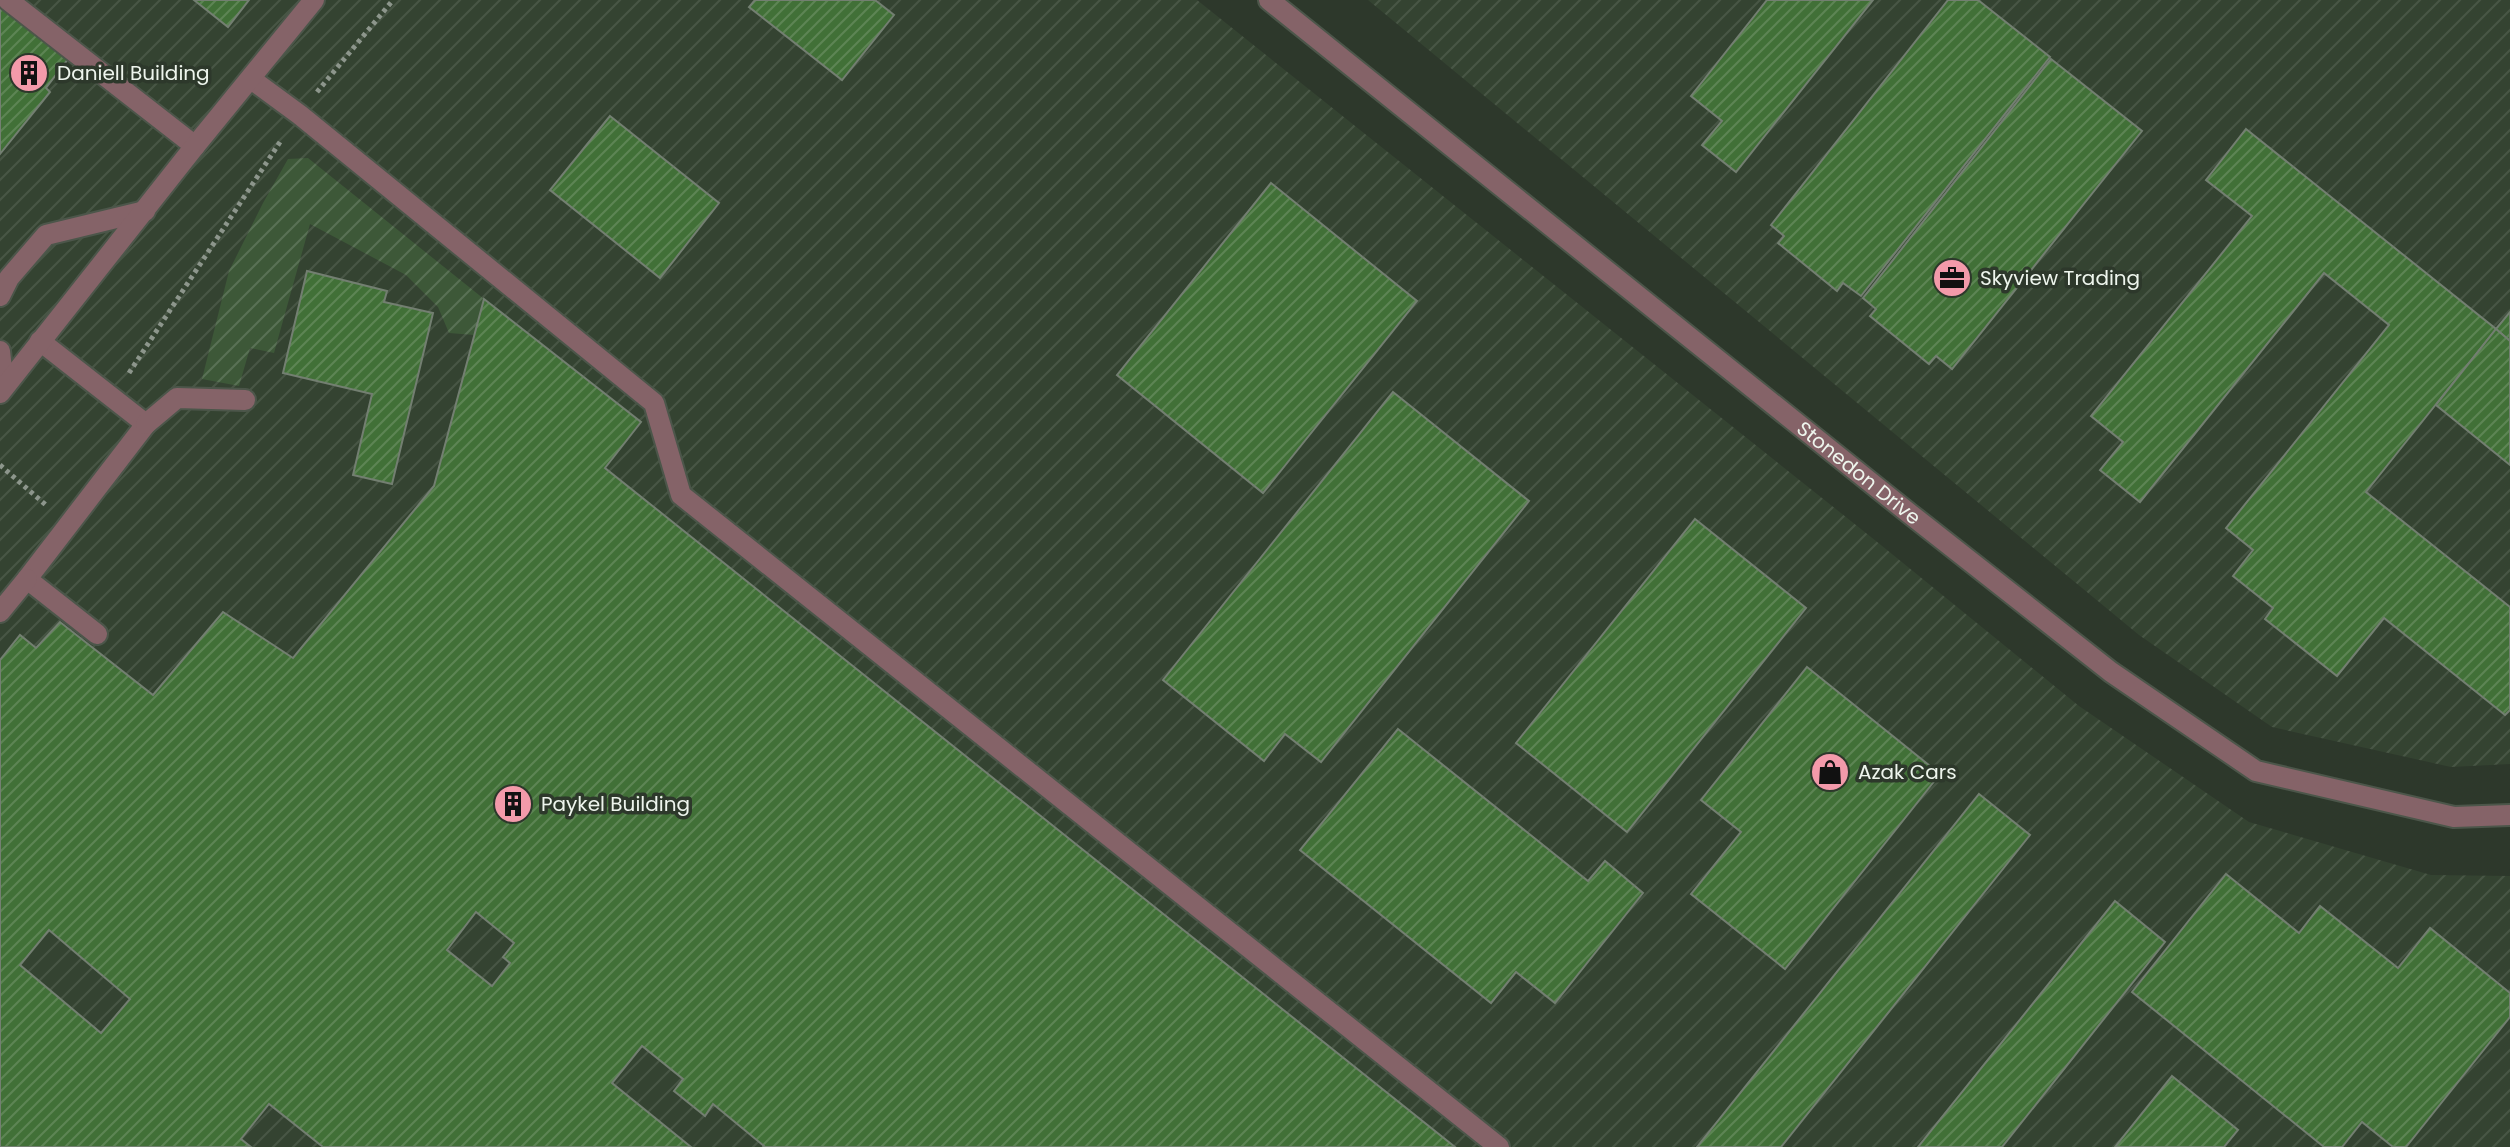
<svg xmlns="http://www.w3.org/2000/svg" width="2510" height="1147" font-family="Poppins,sans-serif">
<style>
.industrial{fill:url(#industrial-furrows)}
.garden{fill:url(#garden-furrows)}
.building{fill:url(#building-hatch);stroke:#737f71;stroke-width:2;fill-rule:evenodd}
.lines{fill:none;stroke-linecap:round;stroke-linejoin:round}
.minor-casing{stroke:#4c564a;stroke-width:24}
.path{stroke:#8d968c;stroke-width:5;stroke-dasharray:4 4;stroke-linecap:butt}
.minor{stroke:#856368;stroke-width:20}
.labels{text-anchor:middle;stroke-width:7;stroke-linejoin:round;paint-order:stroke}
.poi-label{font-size:20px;fill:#eef5ed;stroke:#2d382b;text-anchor:start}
.street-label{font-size:20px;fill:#eef5ed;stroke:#2d382b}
</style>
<defs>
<pattern id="industrial-furrows" width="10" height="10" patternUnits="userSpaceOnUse" patternTransform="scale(2)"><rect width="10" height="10" fill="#344331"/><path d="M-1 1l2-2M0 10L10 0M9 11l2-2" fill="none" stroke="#485645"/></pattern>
<pattern id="garden-furrows" width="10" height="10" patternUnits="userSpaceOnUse" patternTransform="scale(2)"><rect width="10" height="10" fill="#3d5838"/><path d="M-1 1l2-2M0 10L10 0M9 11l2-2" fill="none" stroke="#597155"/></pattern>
<pattern id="building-hatch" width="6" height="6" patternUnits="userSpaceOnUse" patternTransform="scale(2)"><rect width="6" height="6" fill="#417037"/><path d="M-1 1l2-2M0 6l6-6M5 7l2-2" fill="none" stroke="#5d8554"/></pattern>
</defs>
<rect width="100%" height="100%" fill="#2d382b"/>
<g class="industrial">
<polygon points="0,0 1197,0 1876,541 2079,706 2249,822 2431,875 2510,876 2510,1147 0,1147"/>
<polygon points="1368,0 2510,0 2510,764 2451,767 2272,727 2139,635"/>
</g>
<polygon class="garden" points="308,158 484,299 474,335 449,333 438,307 406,275 310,224 274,353 250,348 239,386 202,379 229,271 263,203 288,159"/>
<g class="building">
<polygon points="194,0 249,0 228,27"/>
<polygon points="755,0 875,0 894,15 842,80 749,7"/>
<polygon points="1767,0 1873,0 1736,172 1702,145 1722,121 1691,96"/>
<polygon points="1948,0 1978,0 2050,57 1861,296 1843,283 1837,291 1778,243 1784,236 1771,225"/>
<polygon points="0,4 68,59 46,88 50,92 0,154"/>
<polygon points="2051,59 2142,131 1952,369 1936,356 1929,364 1870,316 1876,309 1863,298"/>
<polygon points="610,116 719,203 660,278 550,190"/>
<polygon points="2246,129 2496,329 2366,492 2510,607 2510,710 2505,715 2384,618 2337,676 2265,619 2273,608 2233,576 2253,550 2226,528 2389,325 2324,273 2140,502 2100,470 2123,442 2091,416 2252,216 2206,180"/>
<polygon points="1271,183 1417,301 1263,493 1117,375"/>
<polygon points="307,271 387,291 384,302 433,313 392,484 353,475 372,394 283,373"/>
<path d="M 484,299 L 641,422 L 605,468 L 1455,1147 L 763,1147 L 764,1146 L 713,1104 L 705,1116 L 674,1091 L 683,1079 L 642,1046 L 612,1083 L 691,1147 L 323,1147 L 269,1104 L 241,1139 L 251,1147 L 0,1147 L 0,660 L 20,635 L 36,648 L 60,622 L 153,695 L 223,612 L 293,658 L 434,486 ZM 476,912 L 514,943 L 503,957 L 510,963 L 492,986 L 447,950 ZM 49,930 L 130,999 L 101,1033 L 20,965 Z"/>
<polygon points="2510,312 2510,341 2496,329"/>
<polygon points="2496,329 2510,341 2510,465 2436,405"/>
<polygon points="1393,392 1529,501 1321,762 1285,734 1264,761 1163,680"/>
<polygon points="1695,519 1806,608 1627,832 1516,743"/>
<polygon points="1807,667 1940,774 1785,969 1691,894 1741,832 1701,800"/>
<polygon points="1398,729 1588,881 1605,861 1643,893 1555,1003 1516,972 1491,1003 1300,850"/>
<polygon points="1979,794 2030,835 1781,1147 1697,1147"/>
<polygon points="2226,874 2299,933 2320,906 2398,968 2430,928 2510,993 2510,1017 2406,1147 2393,1147 2362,1122 2342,1147 2324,1147 2132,992"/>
<polygon points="2115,901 2165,942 2002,1147 1918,1147"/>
<polygon points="2172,1076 2238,1130 2224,1147 2115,1147"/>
</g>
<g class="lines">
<g class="minor-casing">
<g id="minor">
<polyline points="8,0 195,146"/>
<path id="s1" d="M 1269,0 L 1910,514 L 2111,672 L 2256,771 L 2454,817 L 2510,815"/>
<polyline points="251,79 300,115 654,403 681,495 1499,1147"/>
<polyline points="0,296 9,278 46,235 145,211"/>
<polyline points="40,341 146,424 27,579 97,634"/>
<polyline points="0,351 4,387"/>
<polyline points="0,393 195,146 314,0"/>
<polyline points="146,424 177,398 245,400"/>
<polyline points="0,612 27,579"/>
</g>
</g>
<g class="path">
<polyline points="317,92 393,0"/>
<polyline points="129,373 280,142"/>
<polyline points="0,465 47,506"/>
</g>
<use href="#minor" class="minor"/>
</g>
<defs>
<g id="building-disc" transform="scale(2)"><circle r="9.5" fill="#f39aaa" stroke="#2d382b"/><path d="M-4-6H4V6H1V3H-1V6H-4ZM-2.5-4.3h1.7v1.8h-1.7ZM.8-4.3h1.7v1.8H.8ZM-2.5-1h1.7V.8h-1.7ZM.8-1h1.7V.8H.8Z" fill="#111"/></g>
<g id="office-disc" transform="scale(2)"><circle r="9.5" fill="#f39aaa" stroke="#2d382b"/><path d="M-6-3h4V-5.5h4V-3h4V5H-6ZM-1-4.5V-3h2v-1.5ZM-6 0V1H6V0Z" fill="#111"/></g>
<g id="shop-disc" transform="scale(2)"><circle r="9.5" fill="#f39aaa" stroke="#2d382b"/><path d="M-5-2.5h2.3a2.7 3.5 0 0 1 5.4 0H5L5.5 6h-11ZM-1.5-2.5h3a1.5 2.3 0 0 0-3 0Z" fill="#111"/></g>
</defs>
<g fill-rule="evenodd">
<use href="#building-disc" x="29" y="73"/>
<use href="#office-disc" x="1952" y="278"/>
<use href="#shop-disc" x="1830" y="772"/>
<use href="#building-disc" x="513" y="804"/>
</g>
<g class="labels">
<g class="poi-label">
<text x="57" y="80">Daniell Building</text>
<text x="1980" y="285">Skyview Trading</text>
<text x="1858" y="779">Azak Cars</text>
<text x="541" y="811">Paykel Building</text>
</g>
<g class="street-label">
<text dy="7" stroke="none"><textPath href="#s1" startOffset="756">Stonedon Drive</textPath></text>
</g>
</g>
</svg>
